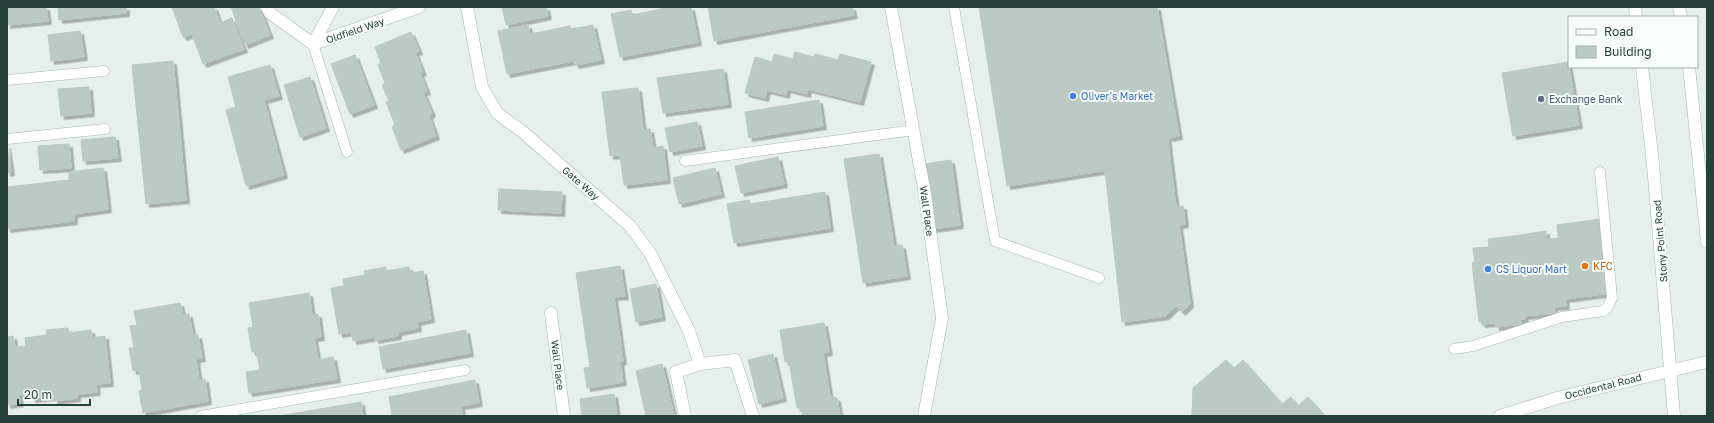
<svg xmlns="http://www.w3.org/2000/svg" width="1714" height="423" font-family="'Golos Text',sans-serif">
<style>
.building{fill:#bbcac4;stroke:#b8c9c2;filter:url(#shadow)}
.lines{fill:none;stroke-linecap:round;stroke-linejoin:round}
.lane-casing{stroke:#a8b8b2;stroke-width:11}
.street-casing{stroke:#a8b8b2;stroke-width:13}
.secondary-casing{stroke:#a4bbb3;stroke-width:13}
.lane{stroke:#fff;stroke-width:10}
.street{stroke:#fff;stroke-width:12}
.secondary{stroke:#fff;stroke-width:12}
.shop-dot{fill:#3f7fe0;stroke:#f7fbf9;stroke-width:1.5}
.service-dot{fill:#5c6f8a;stroke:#f7fbf9;stroke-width:1.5}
.food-dot{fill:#e8710a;stroke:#f7fbf9;stroke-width:1.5}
.labels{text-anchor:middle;stroke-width:4;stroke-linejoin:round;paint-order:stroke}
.street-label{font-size:10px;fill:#24423a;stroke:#f7fbf9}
.shop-label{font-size:10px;fill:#366cbe;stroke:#f7fbf9;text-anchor:start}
.service-label{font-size:10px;fill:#4e5e75;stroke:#f7fbf9;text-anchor:start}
.food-label{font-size:10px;fill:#c56008;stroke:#f7fbf9;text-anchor:start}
</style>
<defs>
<filter id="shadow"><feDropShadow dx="3.5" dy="3.5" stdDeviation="0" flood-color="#0004"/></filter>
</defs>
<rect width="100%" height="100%" fill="#e6efeb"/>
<g class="building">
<polygon points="7,7 46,7 48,21 7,25"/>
<polygon points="58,7 126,7 126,13 59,20"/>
<polygon points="172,7 214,7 220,23 232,18 244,49 203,64 192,34 183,37"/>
<polygon points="231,7 259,7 270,35 245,45"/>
<polygon points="502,7 546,7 548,16 506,25"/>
<polygon points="671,7 691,7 698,42 620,57 611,14 631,10 632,15"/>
<polygon points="708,7 852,7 854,15 714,41"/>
<polygon points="979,7 1138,7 1141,29 1149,28 1157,76 1149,77 1156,116 1165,114 1170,160 1007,186"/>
<polygon points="1138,7 1157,7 1179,136 1169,138 1165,114 1156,116 1149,77 1157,76 1149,28 1141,29"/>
<polygon points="528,25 530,34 570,26 571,29 593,25 601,60 576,65 573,61 507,74 498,31"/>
<polygon points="80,31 84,57 51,61 48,35"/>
<polygon points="411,32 419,51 415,52 423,72 420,73 427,91 423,92 432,113 429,116 436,136 401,150 392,127 395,125 386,102 389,101 382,85 385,83 378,65 381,63 375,47"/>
<polygon points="795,52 814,57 815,54 838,60 840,54 871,62 860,102 808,89 807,94 787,89 786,95 767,90 765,98 745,93 755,57 772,62 774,54 793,59"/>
<polygon points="355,55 374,105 350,114 331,64"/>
<polygon points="173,61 186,200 146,204 132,65"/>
<polygon points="1568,62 1579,125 1513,136 1502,73"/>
<polygon points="270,65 279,96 264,100 284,175 246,186 226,110 236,107 228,77"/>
<polygon points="723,69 728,104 663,113 657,78"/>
<polygon points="310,77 326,128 300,137 284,85"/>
<polygon points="89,87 91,113 61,116 58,89"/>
<polygon points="638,88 643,130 650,129 653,148 663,146 667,180 624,185 620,155 610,156 602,92"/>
<polygon points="819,100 823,126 749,138 745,112"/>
<polygon points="697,122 702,146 670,152 665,128"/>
<polygon points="115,137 118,158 83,161 81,140"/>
<polygon points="69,144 71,168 40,170 38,146"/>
<polygon points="7,145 11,172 7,173"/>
<polygon points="879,154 894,247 902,245 907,276 863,283 844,159"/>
<polygon points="778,157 784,184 741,193 735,166"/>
<polygon points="951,160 960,225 933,229 925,164"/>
<polygon points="1170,160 1176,207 1183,206 1185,224 1179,225 1190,304 1182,312 1176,306 1166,316 1122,322 1105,170"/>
<polygon points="103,168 108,209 74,214 74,221 7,229 7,187 69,180 69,172"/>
<polygon points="715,168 721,194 679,204 673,178"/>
<polygon points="499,189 562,192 561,213 498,210"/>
<polygon points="825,192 830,228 734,243 727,204 749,200 750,204"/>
<polygon points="1601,219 1611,293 1565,299 1557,225"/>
<polygon points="1546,231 1546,239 1559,238 1566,306 1553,307 1556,313 1523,316 1514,236"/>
<polygon points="1514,236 1525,319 1520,319 1521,324 1496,327 1495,323 1482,324 1481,321 1479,322 1472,263 1475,262 1473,248 1489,247 1488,239"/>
<polygon points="620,266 625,296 614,297 623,361 620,362 623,382 587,388 584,368 590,367 576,273"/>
<polygon points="386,267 386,271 409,267 410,273 423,271 431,319 417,322 418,328 398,332 398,336 375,340 375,337 353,341 352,332 339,334 331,288 344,286 343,279 365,275 364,271"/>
<polygon points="656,284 662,317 636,322 630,289"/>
<polygon points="309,293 312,315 318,314 321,337 314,338 318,360 333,357 337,379 249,393 246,372 260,370 257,352 252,352 248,328 253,327 249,303"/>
<polygon points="180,303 183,315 189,314 193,336 198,335 202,358 196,359 199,380 205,379 208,401 143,413 139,391 142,390 139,370 133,371 129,348 134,348 130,326 137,325 134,311"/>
<polygon points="824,323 829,352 823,353 830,397 837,398 840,416 803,416 801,408 797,408 789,361 785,362 780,330"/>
<polygon points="68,328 69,333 91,330 92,338 105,336 110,383 96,384 97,392 77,394 77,398 54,401 54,397 32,399 31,394 19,395 20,403 7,405 7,337 13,336 15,347 26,346 25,338 47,335 46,330"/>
<polygon points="466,330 470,353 383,369 379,347"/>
<polygon points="773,354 783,398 759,404 748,360"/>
<polygon points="1226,360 1234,368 1243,360 1282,404 1291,397 1298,406 1308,397 1325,416 1192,416 1193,388"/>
<polygon points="662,364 674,416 646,416 636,371"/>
<polygon points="475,380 479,403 461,406 463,416 392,416 389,397"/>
<polygon points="614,394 617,416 582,416 580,399"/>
<polygon points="361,402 363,416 279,416"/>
</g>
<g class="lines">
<g class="lane-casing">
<g id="lane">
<polyline points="954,7 995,241 1099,278"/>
<polyline points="313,44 347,152"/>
<polyline points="7,80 104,71"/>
<polyline points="7,139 105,129"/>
<polyline points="685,161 914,130"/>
<polyline points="1454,349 1473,346 1562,317 1603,311 1608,307 1612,298 1600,172"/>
<polyline points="201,416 465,370"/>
</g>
</g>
<g class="street-casing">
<g id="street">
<polyline points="267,7 270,13 313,44"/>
<polyline points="467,7 482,87 497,113 524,133 630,226 650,253 689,331 700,364"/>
<polyline points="891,7 925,194 942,318 924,416"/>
<polyline points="313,44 419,7"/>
<polyline points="313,44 333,7"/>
<polyline points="551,313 564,416"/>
<polyline points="685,416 676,372 700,364 735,360 753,416"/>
<polyline points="1500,416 1557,398 1707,362"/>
</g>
</g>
<g class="secondary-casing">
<g id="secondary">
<polyline points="1635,7 1636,17"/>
<polyline points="1679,7 1681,17"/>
<polyline points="1642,67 1653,164 1674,416"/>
<polyline points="1689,67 1707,242"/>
</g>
</g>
<use href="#lane" class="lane"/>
<use href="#street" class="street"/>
<use href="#secondary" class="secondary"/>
</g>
<g class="shop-dot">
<circle cx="1073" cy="96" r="4"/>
<circle cx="1488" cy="269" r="4"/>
</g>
<circle class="service-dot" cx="1541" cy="99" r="4"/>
<circle class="food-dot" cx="1585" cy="266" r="4"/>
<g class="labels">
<g class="street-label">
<text transform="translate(355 30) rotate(-19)" y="4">Oldfield Way</text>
<text transform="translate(581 183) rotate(41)" y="4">Gate Way</text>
<text transform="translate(927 211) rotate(82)" y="4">Wall Place</text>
<text transform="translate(1660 241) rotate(-95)" y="4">Stony Point Road</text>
<text transform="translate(558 365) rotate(83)" y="4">Wall Place</text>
<text transform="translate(1603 386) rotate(-14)" y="4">Occidental Road</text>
</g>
<g class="shop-label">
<text x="1081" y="100">Oliver's Market</text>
<text x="1496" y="273">CS Liquor Mart</text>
</g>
<g class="service-label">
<text x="1549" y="103">Exchange Bank</text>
</g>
<g class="food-label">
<text x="1593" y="270">KFC</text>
</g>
</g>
<rect width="1714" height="423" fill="none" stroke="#24423a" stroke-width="16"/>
<rect x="1568" y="16" width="130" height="52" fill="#f7fbf9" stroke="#a3b1ad"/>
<rect x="1576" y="29" width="20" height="6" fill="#ffffff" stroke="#a3b1ad"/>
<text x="1604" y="36" font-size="12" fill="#24423a">Road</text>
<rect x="1576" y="46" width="20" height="12" fill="#bbcac4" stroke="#a3b1ad"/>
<text x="1604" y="56" font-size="12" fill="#24423a">Building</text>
<path d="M18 399v6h72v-6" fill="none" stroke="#24423a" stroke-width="2"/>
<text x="24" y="399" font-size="12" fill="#24423a" stroke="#f7fbf9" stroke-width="3" paint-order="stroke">20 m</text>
</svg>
